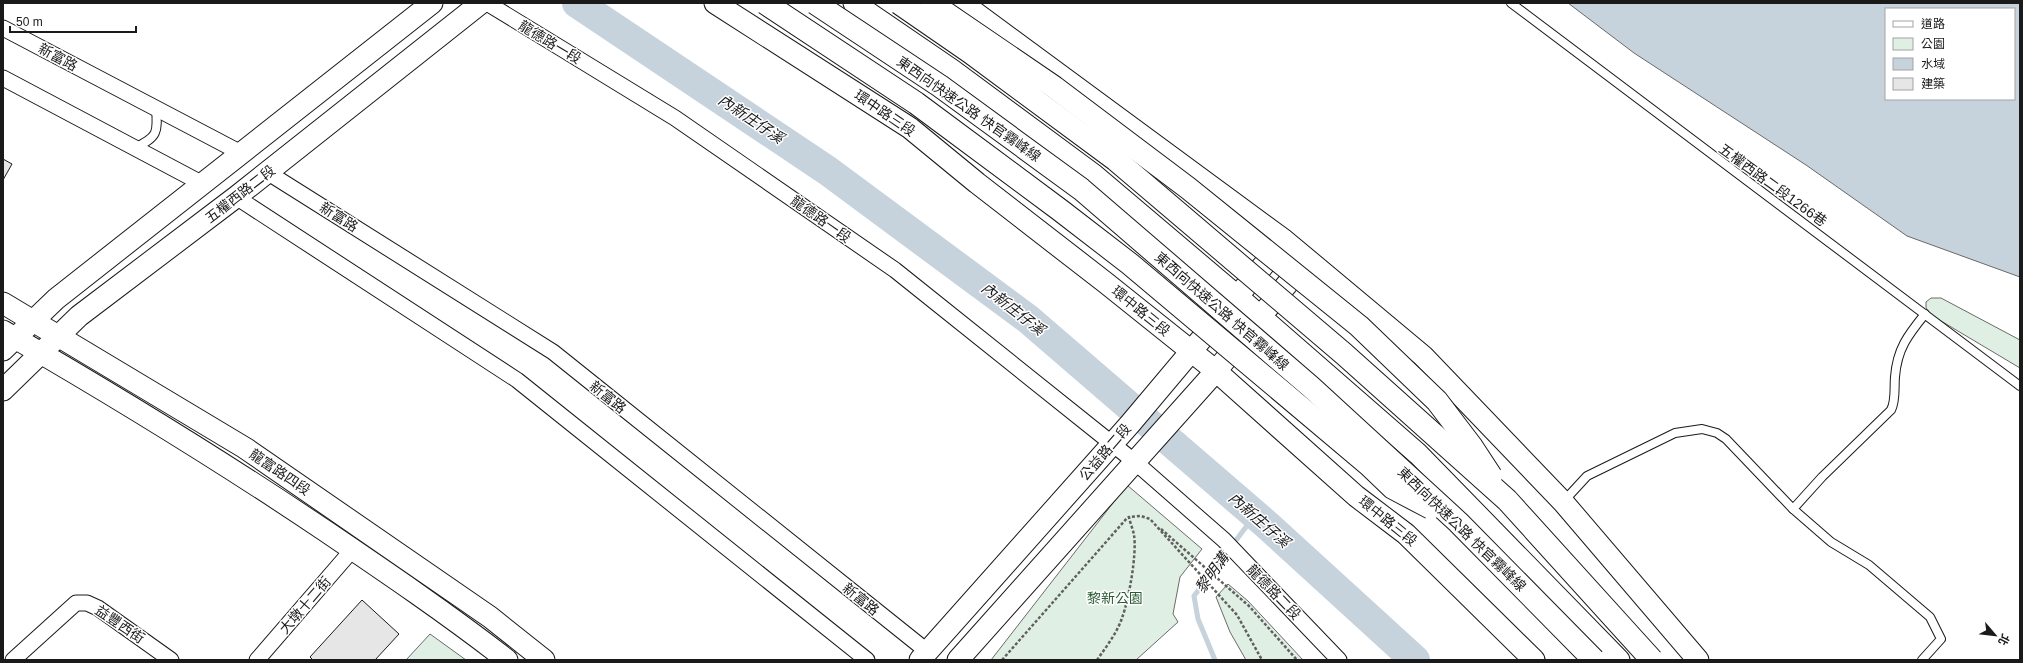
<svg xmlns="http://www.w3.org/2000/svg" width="2023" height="663" font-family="Helvetica,'Noto Sans TC',sans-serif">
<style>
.green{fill:#e0efe3;stroke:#6a6a6a}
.water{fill:#c6d2dc;stroke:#6a6a6a;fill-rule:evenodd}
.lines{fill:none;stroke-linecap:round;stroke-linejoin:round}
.stream{stroke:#c6d2dc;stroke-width:5}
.river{stroke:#c6d2dc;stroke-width:30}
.building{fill:#e6e6e6;stroke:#1a1a1a}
.lane-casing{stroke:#1a1a1a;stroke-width:10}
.street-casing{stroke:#1a1a1a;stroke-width:17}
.secondary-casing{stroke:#1a1a1a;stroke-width:23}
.path{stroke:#5f5f5f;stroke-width:2.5;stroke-dasharray:3 2;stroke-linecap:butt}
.lane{stroke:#fff;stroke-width:8}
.street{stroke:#fff;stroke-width:15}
.secondary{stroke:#fff;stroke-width:21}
.highway-bridge-casing{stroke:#1a1a1a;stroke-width:24;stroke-linecap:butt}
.highway-bridge{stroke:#fff;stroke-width:22}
.labels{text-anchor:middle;stroke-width:3;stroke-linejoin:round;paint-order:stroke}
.street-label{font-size:14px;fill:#1a1a1a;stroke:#fff}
.park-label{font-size:14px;fill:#2b5a34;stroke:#fff}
.water-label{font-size:15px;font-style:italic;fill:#1a1a1a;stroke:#fff}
</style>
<rect width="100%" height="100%" fill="#fff"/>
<g class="green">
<polygon points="1931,298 1941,298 2020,340 2020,368 1931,315 1926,308 1926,302"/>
<polygon points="1127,485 1202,549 1180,577 1173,614 1178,622 1136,660 991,660"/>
<polygon points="1228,584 1248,601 1303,660 1246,660 1230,632 1216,597"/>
<polygon points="430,634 466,660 406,660"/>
</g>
<path class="water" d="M 1568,3 L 2020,3 L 2020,277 L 1907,236 L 1806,165 L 1634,53 ZM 1886,9 L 2014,9 L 2014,99 L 1886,99 Z"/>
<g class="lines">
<polyline class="stream" points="1215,660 1198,619 1194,596 1255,515"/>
<polyline class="river" points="577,3 828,171 1028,319 1267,525 1415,660"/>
</g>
<g class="building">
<polygon points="3,159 12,164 3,180"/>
<polygon points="362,600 399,634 375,660 313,660 310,657"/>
</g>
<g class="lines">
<g class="lane-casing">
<g id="lane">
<polyline points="1511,3 2020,386"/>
<path d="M 134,148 C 158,137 158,133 156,108"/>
<path d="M 1563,502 L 1587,476 L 1675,433 L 1702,429 L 1717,433 L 1726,439 L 1793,509 L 1822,477 L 1891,410 C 1896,401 1894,388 1895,377 C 1897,349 1908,335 1925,314"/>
<polyline points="1793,509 1831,542 1869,565 1930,617 1941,639 1922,660"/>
</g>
</g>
<g class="street-casing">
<g id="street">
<polyline points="487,3 675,118 895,270 1135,462 1224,540 1339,660"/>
<polyline points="3,28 241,153"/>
<polyline points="3,78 201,183"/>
<polyline points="267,172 553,352 928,652"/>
<polyline points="236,197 517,380 867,660"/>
<polyline points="13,660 76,603 87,603 98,608 171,660"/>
<polyline points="257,660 353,549"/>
</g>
</g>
<g class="secondary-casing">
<g id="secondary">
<polyline points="715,3 910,128 977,183 1106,283 1216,371 1356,496 1406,534 1534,660"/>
<polyline points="854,3 952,70 1094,175 1238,297 1418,454 1619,660"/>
<polyline points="962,3 1284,240 1423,356 1563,502 1698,660"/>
<polyline points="3,303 245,448 490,617 544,660"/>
<path d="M 3,331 C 112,394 220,460 324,530 C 386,572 448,614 507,660"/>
<polyline points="3,350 56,299 432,3"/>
<polyline points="3,390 79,316 236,197 481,3"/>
<polyline points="920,660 1130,424 1283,242"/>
<polyline points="958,660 1216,371 1306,261"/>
</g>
</g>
<g class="path">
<polyline points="1161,529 1249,606 1297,660"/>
<polyline points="1002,660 1128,517"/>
<path d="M 1097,660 C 1106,647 1117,633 1122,618 C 1129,599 1137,554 1134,535 C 1133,529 1130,523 1129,517 L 1141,516 L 1150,519 L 1237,615 L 1262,660"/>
</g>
<use href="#lane" class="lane"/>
<use href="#street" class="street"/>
<use href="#secondary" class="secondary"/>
<g class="highway-bridge-casing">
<g id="highway-bridge">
<polyline points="765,3 916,103 1060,210 1130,264 1369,465 1393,488 1431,508"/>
<polyline points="815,3 940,86 1081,189 1311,387 1458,522 1594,660"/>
<polyline points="899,3 970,52 1116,160 1344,354 1507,500 1652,660"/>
<polyline points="931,3 1054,87 1188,188 1359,326 1437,401 1472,447 1491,476"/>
</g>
</g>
<use href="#highway-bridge" class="highway-bridge"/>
</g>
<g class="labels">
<g class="street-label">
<text transform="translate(550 42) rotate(31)" y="5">龍德路一段</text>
<text transform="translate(58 57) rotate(28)" y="5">新富路</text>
<text transform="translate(969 109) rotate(35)" y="5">東西向快速公路 快官霧峰線</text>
<text transform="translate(885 113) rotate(34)" y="5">環中路三段</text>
<text transform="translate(1773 185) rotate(36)" y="5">五權西路二段1266巷</text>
<text transform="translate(240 194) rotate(-38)" y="5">五權西路二段</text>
<text transform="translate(339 217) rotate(32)" y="5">新富路</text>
<text transform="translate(821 219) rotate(35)" y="5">龍德路一段</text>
<text transform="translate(1141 311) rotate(39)" y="5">環中路三段</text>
<text transform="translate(1222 311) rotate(41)" y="5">東西向快速公路 快官霧峰線</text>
<text transform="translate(608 397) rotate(39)" y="5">新富路</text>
<text transform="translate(1105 452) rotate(-49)" y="5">公益路二段</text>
<text transform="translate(280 472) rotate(34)" y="5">龍富路四段</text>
<text transform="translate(1388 521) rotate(39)" y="5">環中路三段</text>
<text transform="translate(1462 529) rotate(44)" y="5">東西向快速公路 快官霧峰線</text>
<text transform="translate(1274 592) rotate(46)" y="5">龍德路二段</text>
<text transform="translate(861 599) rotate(39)" y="5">新富路</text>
<text transform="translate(305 605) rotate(-49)" y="5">大墩十二街</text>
<text transform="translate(120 624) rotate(34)" y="5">益豐西街</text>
</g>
<g class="park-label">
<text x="1115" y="603">黎新公園</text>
</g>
<g class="water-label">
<text transform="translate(751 119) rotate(34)" y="5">內新庄仔溪</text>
<text transform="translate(1013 309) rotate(38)" y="5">內新庄仔溪</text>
<text transform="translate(1259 520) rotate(41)" y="5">內新庄仔溪</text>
<text transform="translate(1212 573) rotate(-54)" y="5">黎明溝</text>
</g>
</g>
<rect width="2023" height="663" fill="none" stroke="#1a1a1a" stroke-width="8"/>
<rect x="1885" y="8" width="130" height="92" fill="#ffffff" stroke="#a3a3a3"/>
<rect x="1893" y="21" width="20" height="6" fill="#ffffff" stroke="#a3a3a3"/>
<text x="1921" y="28" font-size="12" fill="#1a1a1a">道路</text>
<rect x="1893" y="38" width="20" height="12" fill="#e0efe3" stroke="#a3a3a3"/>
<text x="1921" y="48" font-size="12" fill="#1a1a1a">公園</text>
<rect x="1893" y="58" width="20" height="12" fill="#c6d2dc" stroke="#a3a3a3"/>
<text x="1921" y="68" font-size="12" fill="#1a1a1a">水域</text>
<rect x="1893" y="78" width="20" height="12" fill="#e6e6e6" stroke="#a3a3a3"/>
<text x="1921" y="88" font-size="12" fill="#1a1a1a">建築</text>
<g transform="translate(1995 635) rotate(118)" stroke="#ffffff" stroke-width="3" paint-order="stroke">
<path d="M0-3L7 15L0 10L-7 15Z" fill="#1a1a1a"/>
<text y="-6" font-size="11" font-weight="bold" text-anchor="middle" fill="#1a1a1a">北</text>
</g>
<path d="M10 26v6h126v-6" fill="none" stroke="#1a1a1a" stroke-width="2"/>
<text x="16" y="26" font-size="12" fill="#1a1a1a" stroke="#ffffff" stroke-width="3" paint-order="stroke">50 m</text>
</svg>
